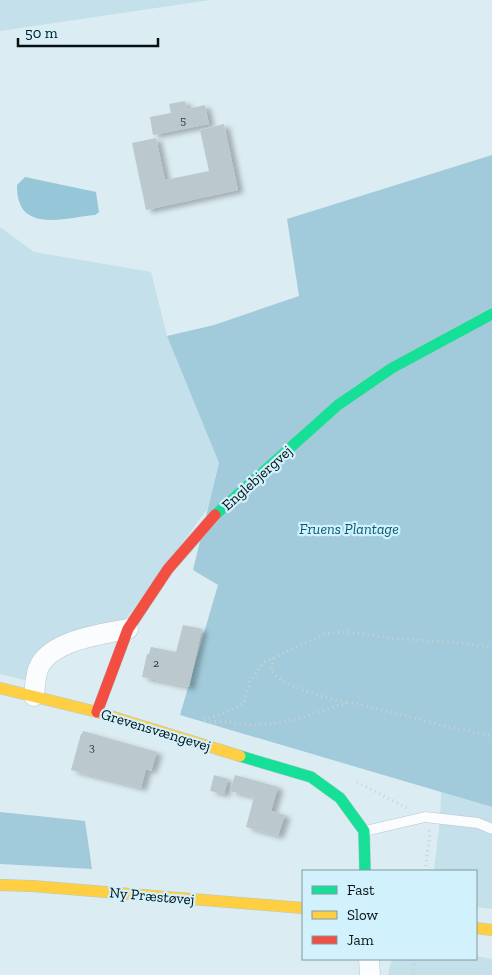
<svg xmlns="http://www.w3.org/2000/svg" width="492" height="975" font-family="'Zilla Slab',serif">
<style>
.green{fill:#c3e0eb}
.forest{fill:#a1cbda}
.water{fill:#96c7d9}
.building{fill:#bbc8cd;filter:url(#shadow)}
.lines{fill:none;stroke-linecap:round;stroke-linejoin:round}
.lane-casing{stroke:#b9c6cb;stroke-width:11}
.street-casing{stroke:#b9c6cb;stroke-width:21}
.fast-casing{stroke:#b9c6cb;stroke-width:12}
.slow-casing{stroke:#b9c6cb;stroke-width:12}
.jam-casing{stroke:#b9c6cb;stroke-width:12}
.path{stroke:#ccd1d3;stroke-width:3;stroke-dasharray:1 4;stroke-linecap:butt}
.lane{stroke:#fafcfd;stroke-width:10}
.street{stroke:#fafcfd;stroke-width:20}
.fast{stroke:#16e098;stroke-width:11}
.slow{stroke:#ffcf43;stroke-width:11}
.jam{stroke:#f24e42;stroke-width:11}
.labels{text-anchor:middle;stroke-width:4.5;stroke-linejoin:round;paint-order:stroke}
.number-label{font-size:12px;fill:#333f43}
.street-label{font-size:15px;fill:#061115;stroke:#d1f1fc}
.park-label{font-size:15px;font-style:italic;fill:#035c73;stroke:#d1f1fc}
</style>
<defs>
<filter id="shadow"><feDropShadow dx="5.5" dy="3" stdDeviation="2.5" flood-color="#0004"/></filter>
</defs>
<rect width="100%" height="100%" fill="#dbecf2"/>
<g class="green">
<polygon points="0,0 210,0 0,31"/>
<polygon points="0,227 34,252 151,272 167,336 219,463 208,508 125,620 57,640 29,681 0,674"/>
<polygon points="441,792 492,807 492,909 476,907 476,871 434,871 440,819"/>
<polygon points="476,956 492,959 492,975 388,975 392,959 476,959"/>
</g>
<g class="forest">
<polygon points="492,155 492,807 180,715 218,585 193,570 219,463 167,336 214,325 299,296 287,219"/>
<polygon points="0,812 85,821 92,869 0,864"/>
</g>
<path class="water" d="M 25,177 L 96,192 L 99,212 L 95,215 C 63,218 16,234 17,185 Z"/>
<g class="building">
<polygon points="185,101 187,109 205,105 209,124 153,135 150,117 171,113 169,104"/>
<polygon points="224,124 238,190 146,210 132,143 156,138 165,180 209,171 200,130"/>
<polygon points="183,625 202,629 189,687 142,677 147,654 149,654 151,647 176,652"/>
<polygon points="83,731 157,752 151,771 146,769 141,788 71,770 81,734 82,734"/>
<polygon points="214,775 228,779 224,794 210,791"/>
<polygon points="235,775 278,787 271,811 285,815 278,836 246,827 254,797 230,791"/>
</g>
<g class="lines">
<g class="lane-casing">
<polyline id="lane" points="365,831 425,817 478,823 492,829"/>
</g>
<g class="street-casing">
<g id="street">
<path d="M 34,696 C 35,687 35,673 40,665 C 54,640 102,634 128,629"/>
<polyline points="369,959 370,975"/>
</g>
</g>
<g class="fast-casing">
<g id="fast">
<polyline points="215,515 338,405 392,368 492,314"/>
<polyline points="240,756 311,777 340,798 364,831 365,871"/>
</g>
</g>
<g class="slow-casing">
<g id="slow">
<polyline points="0,688 97,712 240,756"/>
<polyline points="0,885 32,886 303,908"/>
<polyline points="476,928 492,930"/>
</g>
</g>
<g class="jam-casing">
<polyline id="jam" points="97,712 128,629 168,569 215,515"/>
</g>
<g class="path">
<path d="M 274,658 L 271,671 C 290,690 320,695 346,703"/>
<polyline points="204,720 223,713 244,703 250,682 263,663 324,634 348,632 398,639 450,642 492,647"/>
<path d="M 210,722 C 226,719 241,726 257,725 C 288,724 317,712 347,703 L 354,703 L 450,727 L 492,736"/>
<polyline points="357,782 407,808"/>
<polyline points="425,871 430,834 429,830"/>
<polyline points="413,975 415,959"/>
</g>
<use href="#lane" class="lane"/>
<use href="#street" class="street"/>
<use href="#fast" class="fast"/>
<use href="#slow" class="slow"/>
<use href="#jam" class="jam"/>
</g>
<g class="labels">
<g class="number-label">
<text x="183" y="124">5</text>
<text x="156" y="667">2</text>
<text x="92" y="751">3</text>
</g>
<g class="street-label">
<text transform="translate(257 478) rotate(-42)" y="5">Englebjergvej</text>
<text transform="translate(156 730) rotate(17)" y="5">Grevensvængevej</text>
<text transform="translate(152 896) rotate(5)" y="5">Ny Præstøvej</text>
</g>
<g class="park-label">
<text x="349" y="534">Fruens Plantage</text>
</g>
</g>
<rect x="302" y="870" width="175" height="90" fill="#d1f1fc" stroke="#8097a0"/>
<rect x="312" y="886" width="25" height="8" fill="#16e098" stroke="#8097a0"/>
<text x="347" y="895" font-size="15" fill="#061115">Fast</text>
<rect x="312" y="911" width="25" height="8" fill="#ffcf43" stroke="#8097a0"/>
<text x="347" y="920" font-size="15" fill="#061115">Slow</text>
<rect x="312" y="936" width="25" height="8" fill="#f24e42" stroke="#8097a0"/>
<text x="347" y="945" font-size="15" fill="#061115">Jam</text>
<path d="M18 38v8h140v-8" fill="none" stroke="#061115" stroke-width="2.5"/>
<text x="25" y="38" font-size="15" fill="#061115" stroke="#d1f1fc" stroke-width="4" paint-order="stroke">50 m</text>
</svg>
